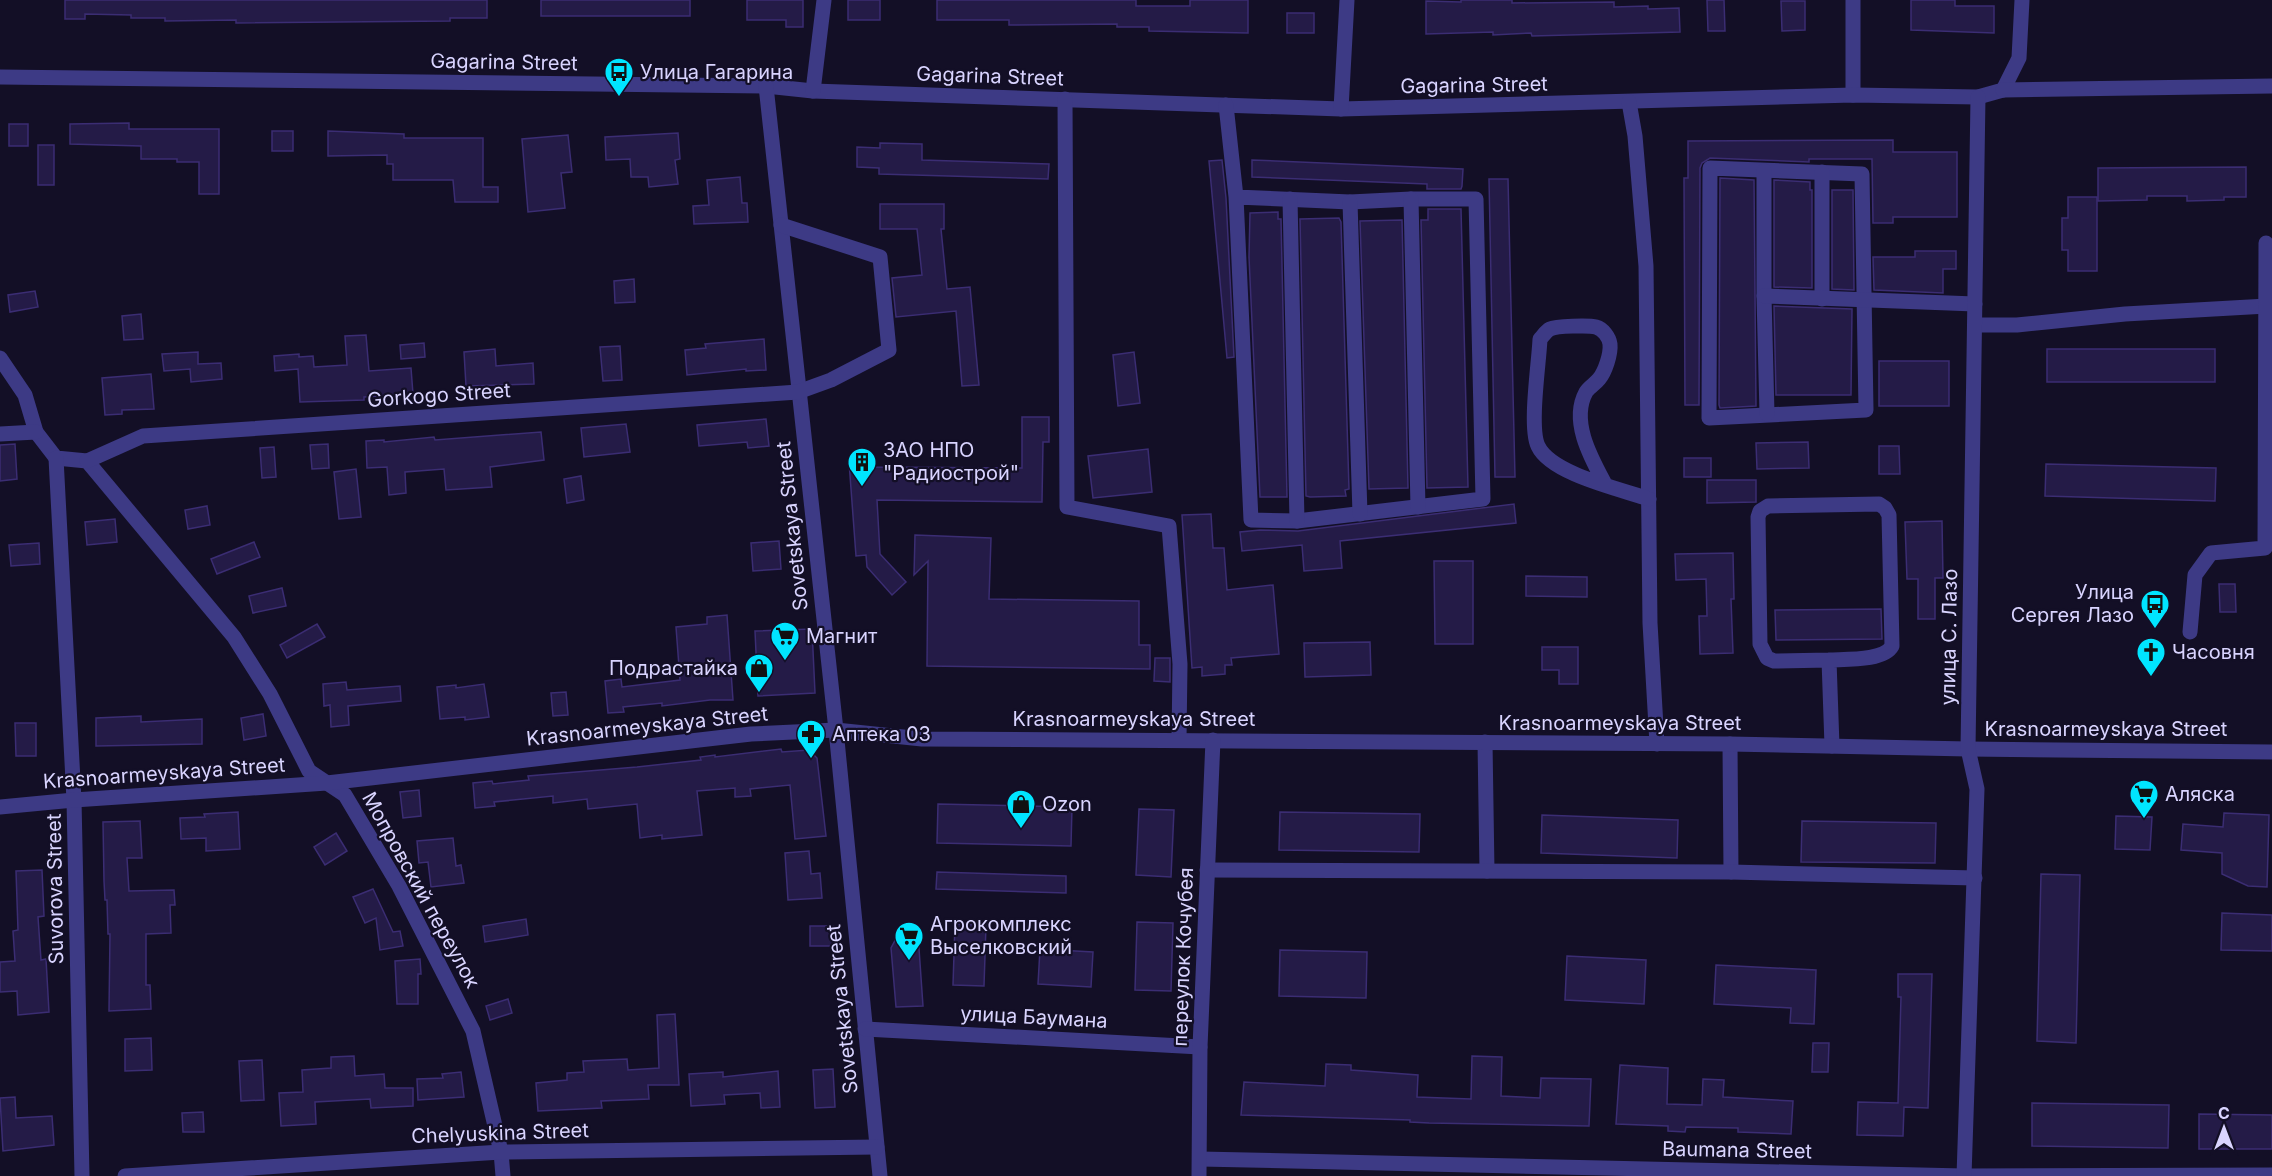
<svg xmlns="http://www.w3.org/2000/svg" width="2272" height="1176" font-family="Inter,sans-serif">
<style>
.building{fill:#241b47;stroke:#3b2d73;stroke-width:1.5}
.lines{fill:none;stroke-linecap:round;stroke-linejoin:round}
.minor{stroke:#3d3a85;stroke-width:15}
.labels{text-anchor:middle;stroke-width:4.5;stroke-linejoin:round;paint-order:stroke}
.street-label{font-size:20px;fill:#d9d4ff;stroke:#130f26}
.poi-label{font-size:20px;fill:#d9d4ff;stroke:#130f26;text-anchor:start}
</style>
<rect width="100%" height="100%" fill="#130f26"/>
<g class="building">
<polygon points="65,0 487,0 487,18 450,18 450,21 236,23 236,20 165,21 165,18 131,18 131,15 85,14 85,19 65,19"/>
<rect x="541" y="0" width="149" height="16"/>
<polygon points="747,0 803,0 803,27 786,27 786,20 747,20"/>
<rect x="848" y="0" width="32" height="20"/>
<polygon points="937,0 1136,0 1136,6 1190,6 1190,0 1248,0 1248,33 1149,31 1149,27 1117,27 1117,24 1009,25 1009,20 937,20"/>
<polygon points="1461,0 1512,0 1512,3 1614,2 1614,7 1648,6 1648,9 1679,8 1680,32 1532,36 1531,33 1493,35 1493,32 1426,34 1426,1 1461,2"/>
<polygon points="1707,0 1724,0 1725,31 1708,31"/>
<polygon points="1911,0 1955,0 1955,6 1994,6 1994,33 1911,30"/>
<polygon points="1781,1 1805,1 1805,30 1782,31"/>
<rect x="1287" y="13" width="27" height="20"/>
<polygon points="129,123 129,129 219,129 219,194 199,194 199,162 177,162 177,159 141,159 141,146 70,144 70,124"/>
<rect x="9" y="124" width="19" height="22"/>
<rect x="272" y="131" width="21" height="20"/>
<polygon points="328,131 404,134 404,138 483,138 483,187 498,187 498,202 455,202 453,180 393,180 393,164 387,164 387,155 328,156"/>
<polygon points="678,133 680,159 675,160 678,184 649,187 648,177 631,177 630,159 606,160 605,137"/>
<polygon points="568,135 572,172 561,173 565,208 528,212 522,139"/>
<polygon points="1893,140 1893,152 1957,152 1957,217 1893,217 1893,223 1873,223 1872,159 1809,159 1809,162 1710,158 1702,163 1700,168 1699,405 1685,405 1684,178 1688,178 1688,141"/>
<polygon points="880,143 922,144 922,160 1049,164 1048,179 879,174 879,168 857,167 857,147 880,148"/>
<rect x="38" y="145" width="16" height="40"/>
<polygon points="1222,160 1226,198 1234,357 1227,358 1209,161"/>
<polygon points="1252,160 1463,169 1462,186 1461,189 1427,189 1427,184 1252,177"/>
<polygon points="2246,167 2246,197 2224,197 2224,200 2187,201 2187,196 2147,196 2147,200 2098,201 2098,168"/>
<polygon points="740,177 742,203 747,203 748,222 694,224 693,206 709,205 707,180"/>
<polygon points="1720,178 1754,180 1756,406 1720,408 1719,405"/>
<polygon points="1489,179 1508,179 1515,477 1495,477"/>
<polygon points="1774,180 1810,182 1810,190 1812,190 1812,288 1774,287"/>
<polygon points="1832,190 1853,190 1854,290 1832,289"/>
<polygon points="2068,197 2097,197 2097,271 2068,271 2068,250 2062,250 2062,218 2068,218"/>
<polygon points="880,204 944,204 944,229 941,229 947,289 970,287 979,385 962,386 956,311 896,317 892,278 922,275 917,229 880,229"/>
<polygon points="1428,209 1461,209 1468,487 1427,488 1421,220 1428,220"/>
<polygon points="1278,212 1278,219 1281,219 1287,497 1260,497 1249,257 1250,213"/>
<polygon points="1339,218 1341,222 1349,489 1345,490 1346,496 1310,497 1306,496 1300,219"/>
<polygon points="1402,220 1408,488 1369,489 1360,221"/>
<polygon points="1915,251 1956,251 1956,269 1943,269 1943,293 1874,290 1873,257 1915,257"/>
<polygon points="634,279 635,302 615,303 614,281"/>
<polygon points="35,291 38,307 10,312 8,295"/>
<polygon points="1774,306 1852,309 1851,395 1776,395"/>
<polygon points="141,314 143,339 124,340 122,316"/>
<polygon points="366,335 369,371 411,368 413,394 364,397 364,400 300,402 298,369 275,371 274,356 299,354 299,357 313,356 314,367 347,365 345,336"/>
<polygon points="764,339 766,370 746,371 746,369 687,375 685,350 706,348 705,344"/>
<polygon points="424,343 425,357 401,359 400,345"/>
<polygon points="620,346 622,380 603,381 600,347"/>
<polygon points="495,349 496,366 533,363 534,384 466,386 464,352"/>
<rect x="2047" y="349" width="168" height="33"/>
<polygon points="198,352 198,364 221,363 222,379 191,382 190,369 164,371 162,354"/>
<polygon points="1134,352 1140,403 1118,406 1113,355"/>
<rect x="1879" y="361" width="70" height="45"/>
<polygon points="151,374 154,409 122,410 122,414 105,415 102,378"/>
<polygon points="1022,417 1049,417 1049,442 1043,442 1042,502 877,500 880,554 906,582 892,595 867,567 866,555 856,556 849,462 872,461 872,467 1022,468"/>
<polygon points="766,419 769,446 748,448 747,442 699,446 697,425"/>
<polygon points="626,424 630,452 584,457 581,428"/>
<polygon points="541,432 544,460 490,467 492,487 446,490 444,469 405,472 406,493 389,495 387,467 367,468 366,441 384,440 384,442 434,437 435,440"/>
<polygon points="1808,442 1809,468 1757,469 1756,443"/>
<polygon points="15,444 17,479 0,481 0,445"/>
<polygon points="328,444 329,468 312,469 310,445"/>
<polygon points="1879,446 1899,446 1900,474 1879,474"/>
<polygon points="274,447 276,477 262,478 260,448"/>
<polygon points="1148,449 1152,492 1093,498 1088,456"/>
<rect x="1684" y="458" width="27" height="19"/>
<polygon points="2046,464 2216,468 2215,501 2045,496"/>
<polygon points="356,469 361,517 339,519 334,472"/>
<polygon points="581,476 584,500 567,503 564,479"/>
<polygon points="1707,480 1756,480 1756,502 1707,503"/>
<polygon points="1514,504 1516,523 1340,541 1342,568 1304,571 1302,545 1242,551 1240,532 1260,530 1298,531"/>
<polygon points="207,506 210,525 188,529 185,510"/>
<polygon points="1211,514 1213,548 1224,548 1227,590 1273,585 1279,654 1231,658 1232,665 1225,665 1225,674 1202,676 1202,667 1192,668 1182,515"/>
<polygon points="115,519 117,542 87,545 85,522"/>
<polygon points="1942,521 1943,578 1935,578 1935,619 1918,619 1918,579 1907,579 1905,522"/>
<polygon points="915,535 991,538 989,599 1139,601 1139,645 1150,645 1150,669 927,666 928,561 914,575"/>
<polygon points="779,541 781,569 753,571 751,543"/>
<polygon points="254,542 260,557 217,574 211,559"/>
<polygon points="39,543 40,564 11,566 9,545"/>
<polygon points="1733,553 1734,599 1731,599 1733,653 1700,654 1699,616 1707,616 1706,579 1676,580 1675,554"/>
<polygon points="1434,561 1473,561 1473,644 1435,644"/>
<polygon points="1526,576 1587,577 1587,597 1526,596"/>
<polygon points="2219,584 2235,584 2236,612 2220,612"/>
<polygon points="282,588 286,606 253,613 249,596"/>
<polygon points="1881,609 1882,639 1776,640 1775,610"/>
<polygon points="727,615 733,700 710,700 662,706 662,703 623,707 624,712 608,713 605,681 621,679 622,687 680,680 676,627 707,624 707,617"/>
<polygon points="317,624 325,637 287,658 280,645"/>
<polygon points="812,629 815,693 758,696 755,631"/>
<polygon points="1370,642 1371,675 1305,677 1304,643"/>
<polygon points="1542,647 1578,647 1578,684 1559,684 1559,670 1542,670"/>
<polygon points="1155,658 1170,658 1170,682 1154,681"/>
<polygon points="346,682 347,690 400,686 401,701 348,706 349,725 331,727 330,705 324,706 323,684"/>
<polygon points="484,684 489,717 465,720 465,717 440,719 437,687 456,685 456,688"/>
<polygon points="566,692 568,715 553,716 551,693"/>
<polygon points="263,714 266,736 244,740 241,718"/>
<polygon points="141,716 141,722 202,719 202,744 96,746 96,718"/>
<polygon points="15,723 36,723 36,756 16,756"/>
<polygon points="781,749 782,752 809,750 817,758 826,836 795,839 790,785 750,789 751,796 735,797 735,788 697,791 702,835 662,839 662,835 640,838 637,804 588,809 587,799 553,803 553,796 494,802 495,806 475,808 473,783 492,781 493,784 529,780 528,776 637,767 701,760 700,757 715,755 715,757"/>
<polygon points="419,790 421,816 403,818 400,792"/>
<polygon points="938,804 1072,807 1071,846 937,843"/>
<polygon points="1139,809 1174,810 1171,877 1136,875"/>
<polygon points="238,812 240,849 206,851 206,838 181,839 180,818 205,817 204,814"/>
<polygon points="1280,812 1420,814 1419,852 1279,850"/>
<polygon points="2224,813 2269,815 2267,887 2248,886 2222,874 2222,853 2181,850 2183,824 2223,827"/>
<polygon points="1542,815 1678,820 1677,858 1541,853"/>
<polygon points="2116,816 2152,817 2150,850 2115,849"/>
<polygon points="140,821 142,858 127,858 129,891 174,890 175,905 170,905 171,933 146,934 146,985 150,985 151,1009 109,1011 110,934 108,934 107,900 105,900 104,881 103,822"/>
<polygon points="1802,821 1936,823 1935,863 1801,862"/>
<polygon points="336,833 347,851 325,865 314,847"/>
<polygon points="453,838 456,866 461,865 464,883 431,887 428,862 419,863 417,841"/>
<polygon points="809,851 811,874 820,873 822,898 788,900 785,853"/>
<polygon points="42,870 44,916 38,917 41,960 46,959 49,1012 18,1015 17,991 0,992 0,962 15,961 13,931 18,930 16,871"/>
<polygon points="937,872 1066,876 1066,893 936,889"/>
<polygon points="2041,874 2080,875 2076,1043 2037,1041"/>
<polygon points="373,889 393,932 400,931 403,946 380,950 376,918 365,923 353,897"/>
<polygon points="2222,913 2272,915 2272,951 2221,950"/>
<polygon points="526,919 528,935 485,942 483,926"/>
<polygon points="1137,922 1173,923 1171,991 1135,990"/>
<polygon points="955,924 986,925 984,986 953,985"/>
<rect x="810" y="926" width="24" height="20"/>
<polygon points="918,934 923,1006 896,1007 891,948 898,935"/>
<polygon points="1040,949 1093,952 1091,987 1038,984"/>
<polygon points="1280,950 1367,952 1366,998 1279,996"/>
<polygon points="1567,956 1646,960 1644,1004 1565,1000"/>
<polygon points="420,959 421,974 418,974 418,1004 397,1004 395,961"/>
<polygon points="1716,965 1816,970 1814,1024 1790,1023 1791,1008 1714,1004"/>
<polygon points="1898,974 1932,974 1928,1108 1904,1107 1903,1136 1857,1135 1858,1102 1898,1103 1901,997 1898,997"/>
<polygon points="508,999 512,1013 490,1020 486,1006"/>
<polygon points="675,1014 679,1085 648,1085 649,1099 601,1101 602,1108 538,1111 536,1083 567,1080 567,1073 584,1072 583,1061 627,1059 628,1070 659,1068 657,1015"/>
<polygon points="151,1038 152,1070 125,1071 125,1039"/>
<polygon points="1813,1043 1829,1043 1828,1072 1812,1072"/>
<polygon points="354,1056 355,1076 384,1074 385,1088 413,1088 413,1106 371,1108 370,1099 315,1102 316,1124 281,1126 279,1093 303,1092 302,1070 331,1068 331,1057"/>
<polygon points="1472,1056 1502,1057 1501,1096 1540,1098 1541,1078 1591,1079 1589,1126 1429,1123 1410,1122 1410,1120 1241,1115 1244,1082 1325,1086 1326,1064 1351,1065 1351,1070 1418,1075 1417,1097 1471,1099"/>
<polygon points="262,1060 264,1100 241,1101 239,1061"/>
<polygon points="1620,1065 1668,1068 1667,1104 1702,1105 1703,1079 1724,1080 1723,1097 1793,1101 1791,1134 1738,1132 1738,1128 1686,1127 1685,1132 1668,1131 1668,1126 1616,1124"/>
<polygon points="833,1069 835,1107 815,1108 813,1070"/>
<polygon points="778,1071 780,1107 761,1108 760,1093 724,1095 725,1104 691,1106 689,1074 723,1072 723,1077"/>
<polygon points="461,1072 464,1097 418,1100 417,1079 443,1078 442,1074"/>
<polygon points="15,1097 16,1118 52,1116 54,1145 3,1151 0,1098"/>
<polygon points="2032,1103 2169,1105 2168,1148 2032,1146"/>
<polygon points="203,1112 204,1132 183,1132 182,1113"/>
<polygon points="2199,1114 2272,1115 2272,1149 2199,1149"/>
</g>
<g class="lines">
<g class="minor">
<polyline points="1853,0 1853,95"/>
<polyline points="0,77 766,86 813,91 1341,109 1853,95 1978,97 2003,90 2019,58 2022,0"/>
<polyline points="766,86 836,730 880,1176"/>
<polyline points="2003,90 2272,86"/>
<polyline points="813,91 824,0"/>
<polyline points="1065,99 1067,507 1169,526 1180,664 1179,740"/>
<polyline points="1629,102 1635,136 1646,266 1650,623 1657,744"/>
<polyline points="1226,105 1236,197 1251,520 1297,521 1483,499 1476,199 1411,199 1350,202 1236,197"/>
<polyline points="1341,109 1347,0"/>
<polygon points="1710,168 1862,174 1866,410 1709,418"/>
<polyline points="1764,171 1764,296 1767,414"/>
<polyline points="1822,172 1822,299"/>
<polyline points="1290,199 1297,521"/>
<polyline points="1411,199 1418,507"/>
<polyline points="1350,202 1360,514"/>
<polyline points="1764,296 1975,304"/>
<polyline points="1975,325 2017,325 2125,314 2267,306"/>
<polyline points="0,358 25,395 36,432 56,458 87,461 234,637 270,694 309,771 345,795 399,886 473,1031 501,1152 503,1176"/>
<polyline points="0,434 36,432"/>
<polyline points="56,458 74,800 82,1176"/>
<polyline points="87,461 143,436 798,392 831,380 889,350 880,257 781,225"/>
<path d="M 1605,484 C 1591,458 1570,421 1586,392 C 1589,387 1595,384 1599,379 C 1605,372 1611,354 1610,344 C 1609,337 1603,329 1596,327 C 1589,325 1556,326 1550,329 C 1546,331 1543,336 1540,339 C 1539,363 1529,427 1538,446 C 1551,474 1620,489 1649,499"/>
<polyline points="2190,632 2195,575 2211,553 2265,548 2266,243"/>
<path d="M 1829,660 C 1846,659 1884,661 1892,646 L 1889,515 L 1885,508 L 1879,504 L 1768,506 L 1760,511 L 1758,517 L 1760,644 L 1767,658 L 1774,661 L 1829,660 L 1832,746"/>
<polyline points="1485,742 1487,871"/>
<polyline points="1730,744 1731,872"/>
<polyline points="0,807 74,800 327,783 751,734 836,730 922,739 1730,744 1968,749 2272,752"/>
<polyline points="1207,870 1731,872 1975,878"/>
<polyline points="865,1029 1200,1047"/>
<polyline points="1200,1159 1964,1176 2272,1175"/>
<polyline points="125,1176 501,1152 877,1147"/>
<polyline points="1199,1176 1200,1047 1213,740"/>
<polyline points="1964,1176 1977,789 1968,749 1978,97"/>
</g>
</g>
<defs>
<g id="bus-pin" transform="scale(1.5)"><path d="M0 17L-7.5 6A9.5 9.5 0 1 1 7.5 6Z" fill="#00e5ff" stroke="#130f26"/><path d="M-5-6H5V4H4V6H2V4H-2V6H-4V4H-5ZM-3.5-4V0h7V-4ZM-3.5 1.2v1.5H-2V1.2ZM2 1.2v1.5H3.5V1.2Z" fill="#111"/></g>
<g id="building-pin" transform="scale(1.5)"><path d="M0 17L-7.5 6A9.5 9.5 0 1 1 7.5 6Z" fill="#00e5ff" stroke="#130f26"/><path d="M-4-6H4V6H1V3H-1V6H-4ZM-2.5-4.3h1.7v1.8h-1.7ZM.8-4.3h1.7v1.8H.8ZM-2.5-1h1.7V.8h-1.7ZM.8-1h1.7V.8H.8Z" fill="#111"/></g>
<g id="supermarket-pin" transform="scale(1.5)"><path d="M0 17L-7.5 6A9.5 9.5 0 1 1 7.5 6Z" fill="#00e5ff" stroke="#130f26"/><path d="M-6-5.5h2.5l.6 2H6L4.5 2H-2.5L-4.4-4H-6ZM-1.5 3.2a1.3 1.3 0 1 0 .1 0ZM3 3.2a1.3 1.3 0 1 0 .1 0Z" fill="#111"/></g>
<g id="church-pin" transform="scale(1.5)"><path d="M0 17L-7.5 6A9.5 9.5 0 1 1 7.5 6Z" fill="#00e5ff" stroke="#130f26"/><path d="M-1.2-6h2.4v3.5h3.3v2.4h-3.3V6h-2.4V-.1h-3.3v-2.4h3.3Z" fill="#111"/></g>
<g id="shop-pin" transform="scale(1.5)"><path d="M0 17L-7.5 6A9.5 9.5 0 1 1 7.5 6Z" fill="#00e5ff" stroke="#130f26"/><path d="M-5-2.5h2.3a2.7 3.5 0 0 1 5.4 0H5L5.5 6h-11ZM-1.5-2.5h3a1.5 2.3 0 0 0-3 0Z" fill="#111"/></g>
<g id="pharmacy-pin" transform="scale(1.5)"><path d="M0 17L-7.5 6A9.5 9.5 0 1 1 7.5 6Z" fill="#00e5ff" stroke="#130f26"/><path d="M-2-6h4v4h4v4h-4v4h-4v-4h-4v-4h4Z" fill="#111"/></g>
</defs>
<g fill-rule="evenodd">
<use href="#bus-pin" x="619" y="72"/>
<use href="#building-pin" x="862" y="462"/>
<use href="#bus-pin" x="2155" y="604"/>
<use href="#supermarket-pin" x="785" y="636"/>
<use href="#church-pin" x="2151" y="652"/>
<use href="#shop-pin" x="759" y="668"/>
<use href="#pharmacy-pin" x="811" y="734"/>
<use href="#supermarket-pin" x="2144" y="794"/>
<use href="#shop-pin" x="1021" y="804"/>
<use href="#supermarket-pin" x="909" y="936"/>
</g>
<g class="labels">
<g class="street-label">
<text transform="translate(504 62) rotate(1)" y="7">Gagarina Street</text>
<text transform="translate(990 76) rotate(2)" y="7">Gagarina Street</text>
<text transform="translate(1474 85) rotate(-1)" y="7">Gagarina Street</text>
<text transform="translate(439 395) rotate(-4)" y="7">Gorkogo Street</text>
<text transform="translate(792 526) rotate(-96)" y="7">Sovetskaya Street</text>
<text transform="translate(1949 637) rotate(-89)" y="7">улица С. Лазо</text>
<text x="1134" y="726">Krasnoarmeyskaya Street</text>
<text x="1620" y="730">Krasnoarmeyskaya Street</text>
<text transform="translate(647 726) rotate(-6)" y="7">Krasnoarmeyskaya Street</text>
<text x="2106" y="736">Krasnoarmeyskaya Street</text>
<text transform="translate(164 773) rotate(-4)" y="7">Krasnoarmeyskaya Street</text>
<text transform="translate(55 889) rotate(-91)" y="7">Suvorova Street</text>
<text transform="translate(421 890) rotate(61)" y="7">Мопровский переулок</text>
<text transform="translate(1183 957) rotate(-88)" y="7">переулок Кочубея</text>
<text transform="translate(842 1009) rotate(-96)" y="7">Sovetskaya Street</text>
<text transform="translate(1034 1017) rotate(3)" y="7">улица Баумана</text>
<text transform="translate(500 1133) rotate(-2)" y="7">Chelyuskina Street</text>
<text transform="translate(1737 1150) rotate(1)" y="7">Baumana Street</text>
</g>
<g class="poi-label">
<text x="640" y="79">Улица Гагарина</text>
<text x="883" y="457">ЗАО НПО<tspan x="883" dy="23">"Радиострой"</tspan></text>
<text x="2134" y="599" text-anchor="end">Улица<tspan x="2134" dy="23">Сергея Лазо</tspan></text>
<text x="806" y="643">Магнит</text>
<text x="2172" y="659">Часовня</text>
<text x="738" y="675" text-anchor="end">Подрастайка</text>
<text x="832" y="741">Аптека 03</text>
<text x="2165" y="801">Аляска</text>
<text x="1042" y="811">Ozon</text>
<text x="930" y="931">Агрокомплекс<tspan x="930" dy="23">Выселковский</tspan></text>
</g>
</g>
<g transform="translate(2224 1128)" stroke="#130f26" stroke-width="4.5" paint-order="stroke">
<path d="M0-4.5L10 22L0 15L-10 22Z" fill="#d9d4ff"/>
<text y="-9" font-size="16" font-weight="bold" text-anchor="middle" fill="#d9d4ff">С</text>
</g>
</svg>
